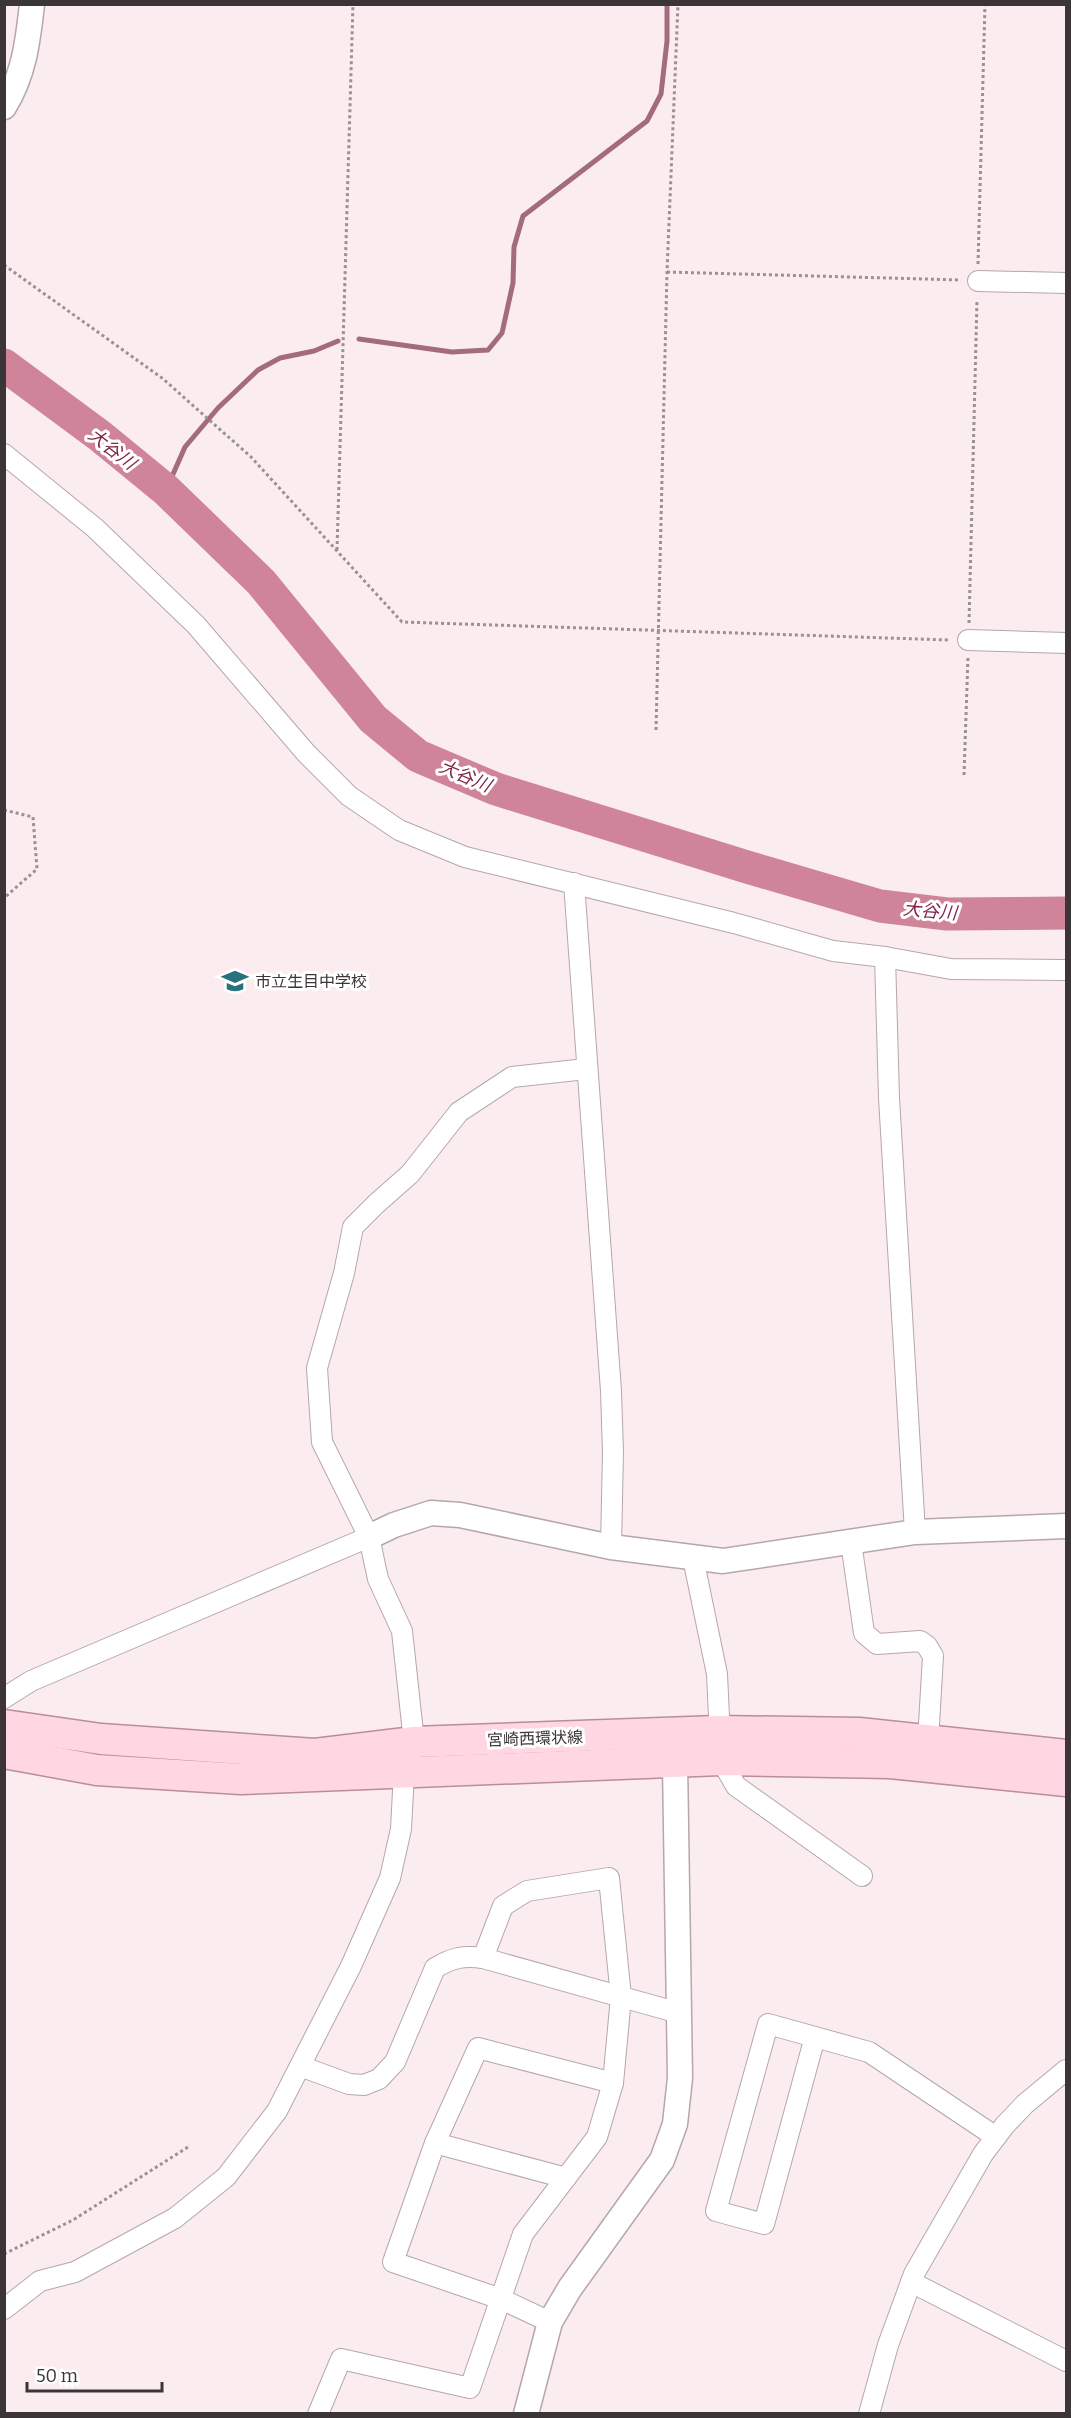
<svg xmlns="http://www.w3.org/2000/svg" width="1071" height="2418" font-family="Bitter,'Noto Sans JP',serif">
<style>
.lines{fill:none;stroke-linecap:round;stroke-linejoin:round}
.stream{stroke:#a36c7c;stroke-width:5}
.river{stroke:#cf849a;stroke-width:33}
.minor-casing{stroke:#b5a7ab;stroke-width:22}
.tertiary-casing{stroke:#b5a7ab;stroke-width:27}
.primary-casing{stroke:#ba8d9a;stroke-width:33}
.path{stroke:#9b9093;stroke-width:3;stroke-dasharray:3 3;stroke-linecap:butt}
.minor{stroke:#fff;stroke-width:20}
.tertiary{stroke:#fff;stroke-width:24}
.primary{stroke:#fed7e2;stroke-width:30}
.labels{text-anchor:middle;stroke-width:6;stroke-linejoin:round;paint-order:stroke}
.poi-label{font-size:16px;fill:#3b3537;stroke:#fff;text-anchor:start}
.street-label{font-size:16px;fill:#3b3537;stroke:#fff}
.water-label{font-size:18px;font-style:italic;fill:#7f2648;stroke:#fff}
</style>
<rect width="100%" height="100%" fill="#fbecf0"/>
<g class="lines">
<g class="stream">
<polyline points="359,339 452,352 488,350 502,333 513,283 514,247 523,216 647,121 661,94 667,41 667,4"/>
<polyline points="166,490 185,447 218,408 258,370 280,358 314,351 338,341"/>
</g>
<polyline class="river" points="4,365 100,436 166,490 261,582 373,719 418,756 496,789 747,867 880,906 947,914 1066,913"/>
<g class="minor-casing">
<g id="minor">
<polyline points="978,281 1066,283"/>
<polyline points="4,454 95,528 196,625 306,753 349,796 399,830 465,857 734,923 833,951 885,957 951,969 1066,970"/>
<polyline points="968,640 1066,643"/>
<polyline points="574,883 611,1391 613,1452 611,1547"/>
<polyline points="885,957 889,1098 915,1532"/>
<polyline points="851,1542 864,1633 877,1644 920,1641 927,1646 933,1656 928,1741"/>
<polyline points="693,1558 717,1674 721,1760 736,1786 862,1876"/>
<polyline points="4,1698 31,1681 369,1537"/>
<polyline points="815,2037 764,2224 716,2211 768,2024 869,2052 996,2137"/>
<path d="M 300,2066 L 349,2084 L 364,2085 L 379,2079 L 395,2062 L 435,1968 C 452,1958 463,1955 483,1958 L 679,2013"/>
<polyline points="435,2143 566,2178"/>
<polyline points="911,2282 1066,2361"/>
<polyline points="4,2309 40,2281 75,2272 175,2218 226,2177 277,2111 351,1966 390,1878 401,1829 404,1772 414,1742 402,1631 378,1579 369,1537 322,1442 317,1368 344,1273 353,1227 376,1204 410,1174 459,1112 512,1077 586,1069"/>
<polyline points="550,2322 501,2299 393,2262 435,2143 478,2048 613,2083"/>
<polyline points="318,2414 341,2359 470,2388 523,2234 597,2137 613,2083 621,1997 609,1878 527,1891 503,1906 483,1958"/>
<polyline points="869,2414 888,2345 914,2274 983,2154 1005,2125 1025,2104 1066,2070"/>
</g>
</g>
<g class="tertiary-casing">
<g id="tertiary">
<path d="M 4,107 C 24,75 28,41 32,4"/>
<polyline points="369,1537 394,1525 431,1513 460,1515 611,1547 723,1561 915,1532 1066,1526"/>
<polyline points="526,2414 550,2322 570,2288 662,2160 675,2124 680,2078 675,1763"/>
</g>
</g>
<g class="primary-casing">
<g id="primary">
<polyline points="4,1725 101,1739 315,1754 414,1742 718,1731 859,1733 1066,1755"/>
<polyline points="4,1753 97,1770 241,1779 721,1760 890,1763 1066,1781"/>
</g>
</g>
<g class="path">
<polyline points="978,264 985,4"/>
<polyline points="4,265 162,378 251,457 402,622 949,640"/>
<polyline points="667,272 961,280"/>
<polyline points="337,550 353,4"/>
<polyline points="969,623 977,300"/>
<polyline points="656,730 667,272 678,4"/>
<polyline points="964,775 968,657"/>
<polyline points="4,810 33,817 37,869 4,898"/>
<polyline points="4,2254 73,2220 188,2147"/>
</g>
<use href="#minor" class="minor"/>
<use href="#tertiary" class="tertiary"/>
<use href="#primary" class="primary"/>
</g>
<defs>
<g id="school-bare" transform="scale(2.07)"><path d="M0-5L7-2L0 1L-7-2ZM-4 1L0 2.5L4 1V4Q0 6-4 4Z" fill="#29717d" stroke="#fff" stroke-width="2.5" paint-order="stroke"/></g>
</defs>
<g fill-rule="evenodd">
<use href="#school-bare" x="235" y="981"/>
</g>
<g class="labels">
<g class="poi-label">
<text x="255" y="987">市立生目中学校</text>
</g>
<g class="street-label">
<text transform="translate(535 1738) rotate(-2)" y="6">宮崎西環状線</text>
</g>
<g class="water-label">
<text transform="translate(112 449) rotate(38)" y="6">大谷川</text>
<text transform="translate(465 776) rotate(23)" y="6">大谷川</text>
<text transform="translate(930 911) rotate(5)" y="6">大谷川</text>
</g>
</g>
<rect width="1071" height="2418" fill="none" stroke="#3b3537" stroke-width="12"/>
<path d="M27 2382v9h135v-9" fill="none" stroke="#3b3537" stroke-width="3"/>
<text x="36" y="2382" font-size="18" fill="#3b3537" stroke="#ffffff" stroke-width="4.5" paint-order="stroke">50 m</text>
</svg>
